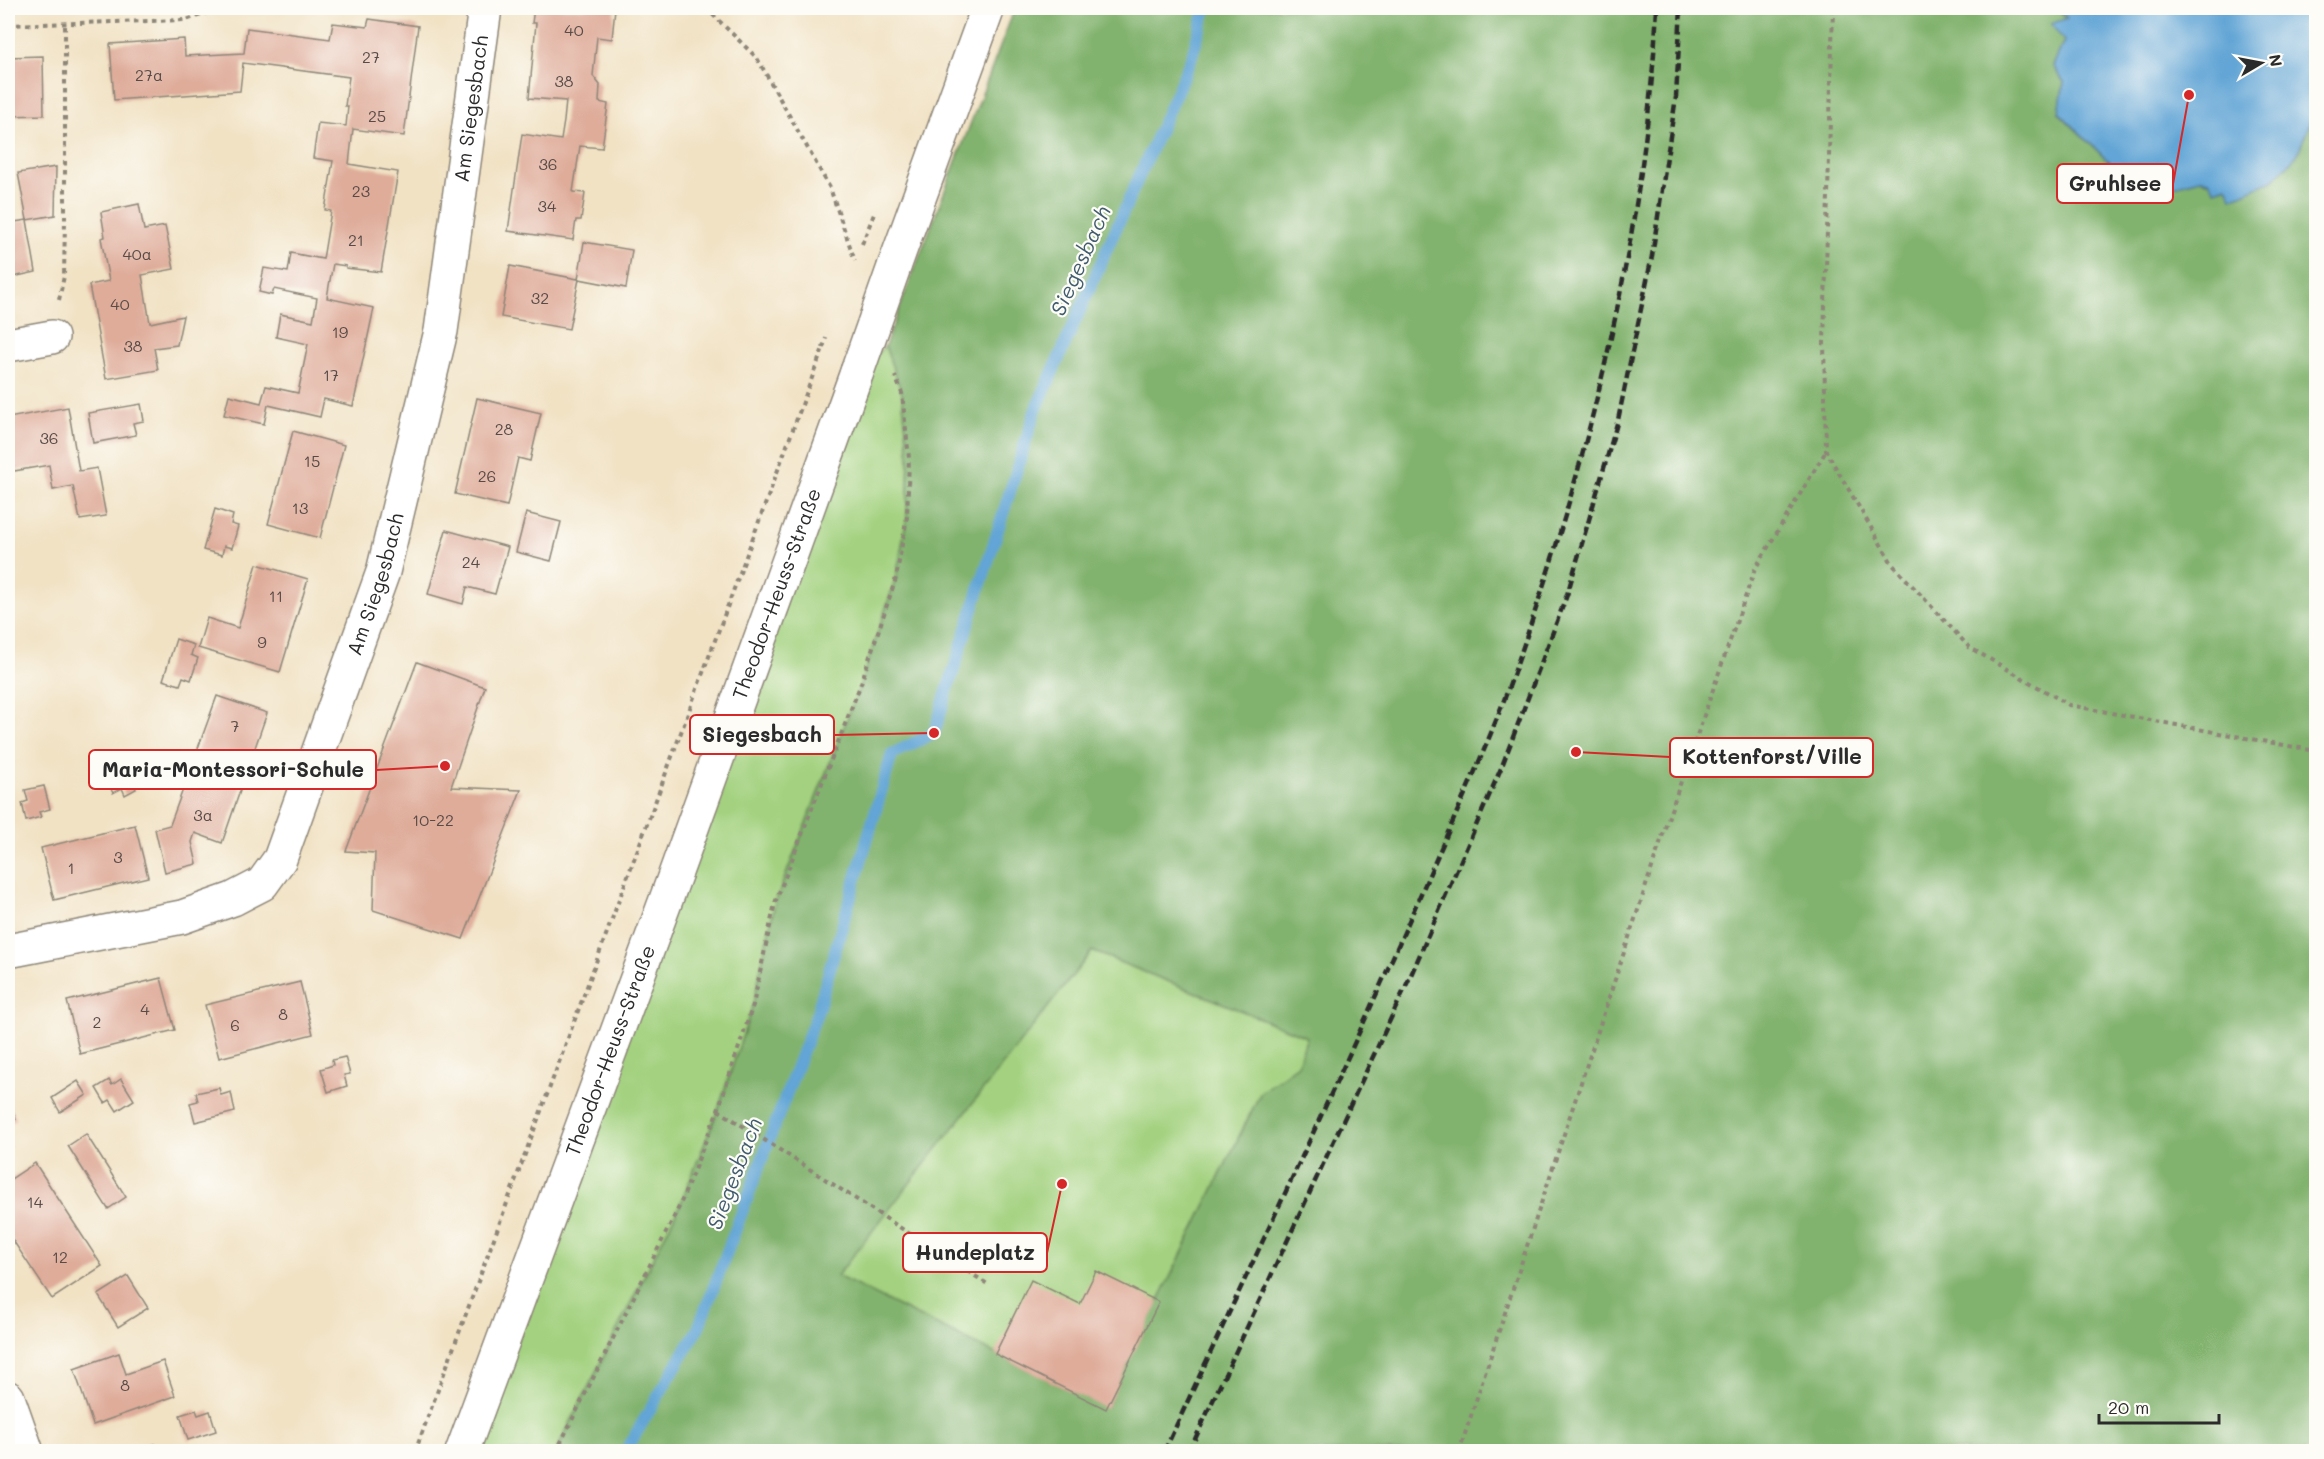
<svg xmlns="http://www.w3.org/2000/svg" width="2324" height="1459" font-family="Mali,sans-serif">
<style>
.green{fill:#a3d17f;stroke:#677e55;stroke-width:1.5}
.forest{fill:#82b36e;stroke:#566f4c;stroke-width:1.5;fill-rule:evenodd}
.water{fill:#62a5d6;stroke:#466880;stroke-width:1.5}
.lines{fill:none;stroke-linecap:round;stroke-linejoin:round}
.stream{stroke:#62a5d6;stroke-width:12}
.building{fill:#dfac9a}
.street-casing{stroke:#8e8678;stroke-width:36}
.secondary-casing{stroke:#8e8678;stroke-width:36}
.path{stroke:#8e8678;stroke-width:4;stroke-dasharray:4.5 4.5;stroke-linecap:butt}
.street{stroke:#fff;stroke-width:33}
.secondary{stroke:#fff;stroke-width:33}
.rail{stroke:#2b2b2b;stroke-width:4.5;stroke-dasharray:9 4.5;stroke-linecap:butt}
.secondary-bridge-casing{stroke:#8e8678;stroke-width:36;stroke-linecap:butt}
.path-bridge{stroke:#8e8678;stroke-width:4;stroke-dasharray:4.5 4.5;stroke-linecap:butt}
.secondary-bridge{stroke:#fff;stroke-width:33}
.labels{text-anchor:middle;stroke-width:4.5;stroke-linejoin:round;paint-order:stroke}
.number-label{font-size:16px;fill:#584b47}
.street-label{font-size:20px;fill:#2b2b2b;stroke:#fdfcf7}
.water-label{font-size:21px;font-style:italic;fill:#415c6f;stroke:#fdfcf7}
.leader{fill:none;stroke:#d62828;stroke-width:2}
.callout-dot{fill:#d62828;stroke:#fdfcf7;stroke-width:2}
.callout{fill:#fdfcf7;stroke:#d62828;stroke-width:2}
.callout-label{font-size:21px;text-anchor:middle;font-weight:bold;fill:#2b2b2b}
</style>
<rect width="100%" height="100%" fill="#fdfcf7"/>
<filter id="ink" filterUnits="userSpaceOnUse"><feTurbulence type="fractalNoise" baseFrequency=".0167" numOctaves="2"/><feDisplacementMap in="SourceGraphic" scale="12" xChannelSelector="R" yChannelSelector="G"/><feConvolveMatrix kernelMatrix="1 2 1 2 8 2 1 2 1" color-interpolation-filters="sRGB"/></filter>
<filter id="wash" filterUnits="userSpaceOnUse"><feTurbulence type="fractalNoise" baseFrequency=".008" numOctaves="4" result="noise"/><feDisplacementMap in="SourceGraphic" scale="24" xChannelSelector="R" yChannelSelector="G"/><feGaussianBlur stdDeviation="1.35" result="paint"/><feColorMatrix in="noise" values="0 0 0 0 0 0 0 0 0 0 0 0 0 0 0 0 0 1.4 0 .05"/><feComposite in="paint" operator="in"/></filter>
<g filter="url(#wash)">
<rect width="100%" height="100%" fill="#f1e2c4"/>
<g class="green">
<polygon points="885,346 902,393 909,458 907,517 896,578 860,686 775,903 753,1005 718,1110 680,1205 556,1451 462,1452 857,372"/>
<polygon points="1092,951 1307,1037 1298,1065 1261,1092 1106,1409 836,1276"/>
</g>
<path class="forest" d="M 1015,8 L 2057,8 L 2067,19 L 2064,41 L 2053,66 L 2064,82 L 2059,113 L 2122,175 L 2174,186 L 2200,179 L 2227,186 L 2273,180 L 2297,155 L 2316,108 L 2316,1451 L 556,1452 L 680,1205 L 718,1110 L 753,1005 L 775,903 L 860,686 L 896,578 L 907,517 L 909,458 L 902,393 L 885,346 ZM 1092,951 L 1307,1037 L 1298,1065 L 1261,1092 L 1106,1408 L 837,1276 Z"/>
<polygon class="water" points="2057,8 2316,8 2316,108 2297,155 2273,180 2232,198 2227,186 2215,190 2209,180 2200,179 2174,186 2122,175 2059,112 2064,82 2053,66 2064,41 2051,24 2067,18"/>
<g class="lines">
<polyline class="stream" points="625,1452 698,1329 817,1013 892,754 934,733 1035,412 1191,59 1206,8"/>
</g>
<g id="blocks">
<g class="building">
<polygon points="534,8 615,8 612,39 597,37 595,56 593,76 600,85 599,102 608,104 602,148 580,146 573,192 585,193 581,220 576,220 573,240 508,231 522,134 561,140 564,121 566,101 529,98 536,23 532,23"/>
<polygon points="369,19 418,26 404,136 353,129 349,164 398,172 381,272 346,268 346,266 333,264 330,280 327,298 374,308 353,406 324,399 320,417 268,405 264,424 224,415 229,395 261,403 266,386 298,393 308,344 276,337 280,314 313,321 317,298 274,289 272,295 259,292 264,268 288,272 291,253 323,259 331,211 325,210 333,161 313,158 318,123 346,126 348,106 345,106 349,77 243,63 240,91 114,100 110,44 184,39 185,56 244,53 247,28 330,39 333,23 367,27"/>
<polygon points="43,56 44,115 8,116 8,57"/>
<polygon points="56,167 55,215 27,220 18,173"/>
<polygon points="139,204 144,230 165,226 174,269 142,275 150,323 183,316 177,345 154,348 158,370 106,379 89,285 109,281 101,238 105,237 101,212"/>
<polygon points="27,220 36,272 8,278 8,223"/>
<polygon points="584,242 632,250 626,288 579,279 569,329 501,317 510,266 578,279"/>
<polygon points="477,398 541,413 530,461 518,458 507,506 455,494"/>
<polygon points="141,404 144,421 133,423 136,435 93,443 88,413"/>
<polygon points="68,407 79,471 97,468 106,516 80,520 73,486 53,490 49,465 8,472 8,418"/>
<polygon points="293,431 344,445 320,538 268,524"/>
<polygon points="215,509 233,515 231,524 238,526 232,548 224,546 222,555 203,550"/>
<polygon points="526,513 561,522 551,561 516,552"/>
<polygon points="446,530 508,547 495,594 467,587 463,604 428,594"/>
<polygon points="257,564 308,579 280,672 198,648 207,618 238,628"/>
<polygon points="176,639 194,645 191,655 198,658 191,680 183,677 180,685 163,680"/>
<polygon points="417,662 485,687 451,787 521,790 463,939 373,910 375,853 346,851"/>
<polygon points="217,696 267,713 222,843 195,833 192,842 197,864 165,872 155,829 170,825"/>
<polygon points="124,765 136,789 125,795 122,788 113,793 104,776"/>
<polygon points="44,786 50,809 39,812 41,817 26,821 22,803 28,801 25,790"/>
<polygon points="135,825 148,877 54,900 41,848"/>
<polygon points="161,978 175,1030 80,1054 67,1001"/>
<polygon points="300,982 313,1034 219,1058 205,1005"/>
<polygon points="345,1057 350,1074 344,1075 347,1086 328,1092 321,1069 333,1065 332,1060"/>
<polygon points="121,1079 134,1100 117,1111 110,1100 105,1103 96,1088 109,1080 112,1085"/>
<polygon points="78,1081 87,1095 60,1112 52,1098"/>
<polygon points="219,1088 221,1095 231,1092 235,1112 195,1122 190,1103 198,1101 196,1093"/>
<polygon points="10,1105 16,1119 8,1125 8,1106"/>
<polygon points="86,1134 126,1197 108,1209 68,1146"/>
<polygon points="35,1163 102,1266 52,1299 8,1233 8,1181"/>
<polygon points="1096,1271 1159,1302 1106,1409 995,1354 1031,1280 1080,1304"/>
<polygon points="128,1276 148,1308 118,1327 98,1295"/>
<polygon points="119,1353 126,1374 163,1361 175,1396 93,1425 74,1369"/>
<polygon points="196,1410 198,1415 210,1411 216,1431 188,1440 180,1415"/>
<polygon points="155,1444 157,1452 133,1452 133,1451"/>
</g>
</g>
</g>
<g filter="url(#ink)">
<use href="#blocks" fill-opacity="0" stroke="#8e8678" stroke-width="1.5"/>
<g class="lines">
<g class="street-casing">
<g id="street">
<polyline points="8,345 52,337"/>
<path id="s1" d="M 8,951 L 182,917 L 233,899 L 262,884 L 280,859 L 383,572 L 441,331 L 485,8"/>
<polyline points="8,1398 27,1452"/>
</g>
</g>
<g class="secondary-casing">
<g id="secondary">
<polyline points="894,267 988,8"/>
<path id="s2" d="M 462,1452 L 667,897 L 857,372"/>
</g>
</g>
<g class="path">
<polyline points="706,8 757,58 830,188 855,261"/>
<polyline points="1833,8 1824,342 1826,451 1893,565 1969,647 2069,705 2316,751"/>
<polyline points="8,25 186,20 222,8"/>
<polyline points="59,300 64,276 65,219 65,23"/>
<polyline points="718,1110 989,1285"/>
<polyline points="415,1452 823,348"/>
<polyline points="556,1452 680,1205 718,1110 753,1005 775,903 860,686 896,578 907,517 909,458 902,393 895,376"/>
<polyline points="1459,1452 1671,810 1755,569 1826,451"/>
</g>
<use href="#street" class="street"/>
<use href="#secondary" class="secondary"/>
<g class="rail">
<path d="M 1164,1452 C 1250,1267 1338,1084 1419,898 C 1452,822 1488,747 1515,670 C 1590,457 1645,233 1657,8"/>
<polyline points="1189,1452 1411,975 1502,766 1567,595 1618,420 1652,256 1676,97 1681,8"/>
</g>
<g class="secondary-bridge-casing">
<polyline id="secondary-bridge" points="857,372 894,267"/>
</g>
<g class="path-bridge">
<polyline points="862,244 874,214"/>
<polyline points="823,348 826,338"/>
</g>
<use href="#secondary-bridge" class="secondary-bridge"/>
</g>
</g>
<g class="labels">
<g class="number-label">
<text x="574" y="36">40</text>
<text x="371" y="63">27</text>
<text x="149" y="81">27a</text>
<text x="564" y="87">38</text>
<text x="377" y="122">25</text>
<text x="548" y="170">36</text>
<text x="361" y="197">23</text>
<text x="547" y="212">34</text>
<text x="356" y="246">21</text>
<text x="137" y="260">40a</text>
<text x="540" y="304">32</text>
<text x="120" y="310">40</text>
<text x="340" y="338">19</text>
<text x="133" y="352">38</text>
<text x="331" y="381">17</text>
<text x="504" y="435">28</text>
<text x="49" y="444">36</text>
<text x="312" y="467">15</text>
<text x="487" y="482">26</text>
<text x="300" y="514">13</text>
<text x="471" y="568">24</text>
<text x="276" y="602">11</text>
<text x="262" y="648">9</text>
<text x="235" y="732">7</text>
<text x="203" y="821">3a</text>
<text x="433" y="826">10-22</text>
<text x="118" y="863">3</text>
<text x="71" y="874">1</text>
<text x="145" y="1015">4</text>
<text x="283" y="1020">8</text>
<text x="97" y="1028">2</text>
<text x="235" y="1031">6</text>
<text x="35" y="1208">14</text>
<text x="60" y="1263">12</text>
<text x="125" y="1391">8</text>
</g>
<g class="street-label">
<text dy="7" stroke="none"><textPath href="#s1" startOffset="1072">Am Siegesbach</textPath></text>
<text dy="7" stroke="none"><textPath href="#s1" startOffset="586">Am Siegesbach</textPath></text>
<text dy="7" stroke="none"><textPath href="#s2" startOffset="914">Theodor-Heuss-Straße</textPath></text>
<text dy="7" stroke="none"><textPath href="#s2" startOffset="428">Theodor-Heuss-Straße</textPath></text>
</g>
<g class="water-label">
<text transform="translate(1081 261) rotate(-66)" y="7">Siegesbach</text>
<text transform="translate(735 1174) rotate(-69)" y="7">Siegesbach</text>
</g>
</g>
<path class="leader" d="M2189 95L2173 184M934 733L834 735M1576 752L1670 757M445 766L376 770M1062 1184L1047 1253"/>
<g class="callout-dot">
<circle cx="2189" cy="95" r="6"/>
<circle cx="934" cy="733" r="6"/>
<circle cx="1576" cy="752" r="6"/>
<circle cx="445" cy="766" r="6"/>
<circle cx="1062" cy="1184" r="6"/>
</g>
<g class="callout">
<rect x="2057" y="164" width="116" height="39" rx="6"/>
<rect x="690" y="715" width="144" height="39" rx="6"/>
<rect x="1670" y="738" width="203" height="39" rx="6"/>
<rect x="89" y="750" width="287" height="39" rx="6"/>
<rect x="903" y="1233" width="144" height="39" rx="6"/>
</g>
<g class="callout-label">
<text x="2115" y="191">Gruhlsee</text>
<text x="762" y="742">Siegesbach</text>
<text x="1772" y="764">Kottenforst/Ville</text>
<text x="233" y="777">Maria-Montessori-Schule</text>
<text x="975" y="1260">Hundeplatz</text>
</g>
<rect width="2324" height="1459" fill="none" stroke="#fdfcf7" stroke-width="30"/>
<g transform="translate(2261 63) rotate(80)" stroke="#fdfcf7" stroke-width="4.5" paint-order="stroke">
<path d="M0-4.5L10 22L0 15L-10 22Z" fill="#2b2b2b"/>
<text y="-9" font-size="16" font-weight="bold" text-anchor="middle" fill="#2b2b2b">N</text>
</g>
<path d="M2099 1414v9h120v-9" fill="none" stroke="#2b2b2b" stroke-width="3"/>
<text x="2108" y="1414" font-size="18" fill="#2b2b2b" stroke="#fdfcf7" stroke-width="4.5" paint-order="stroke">20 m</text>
</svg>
